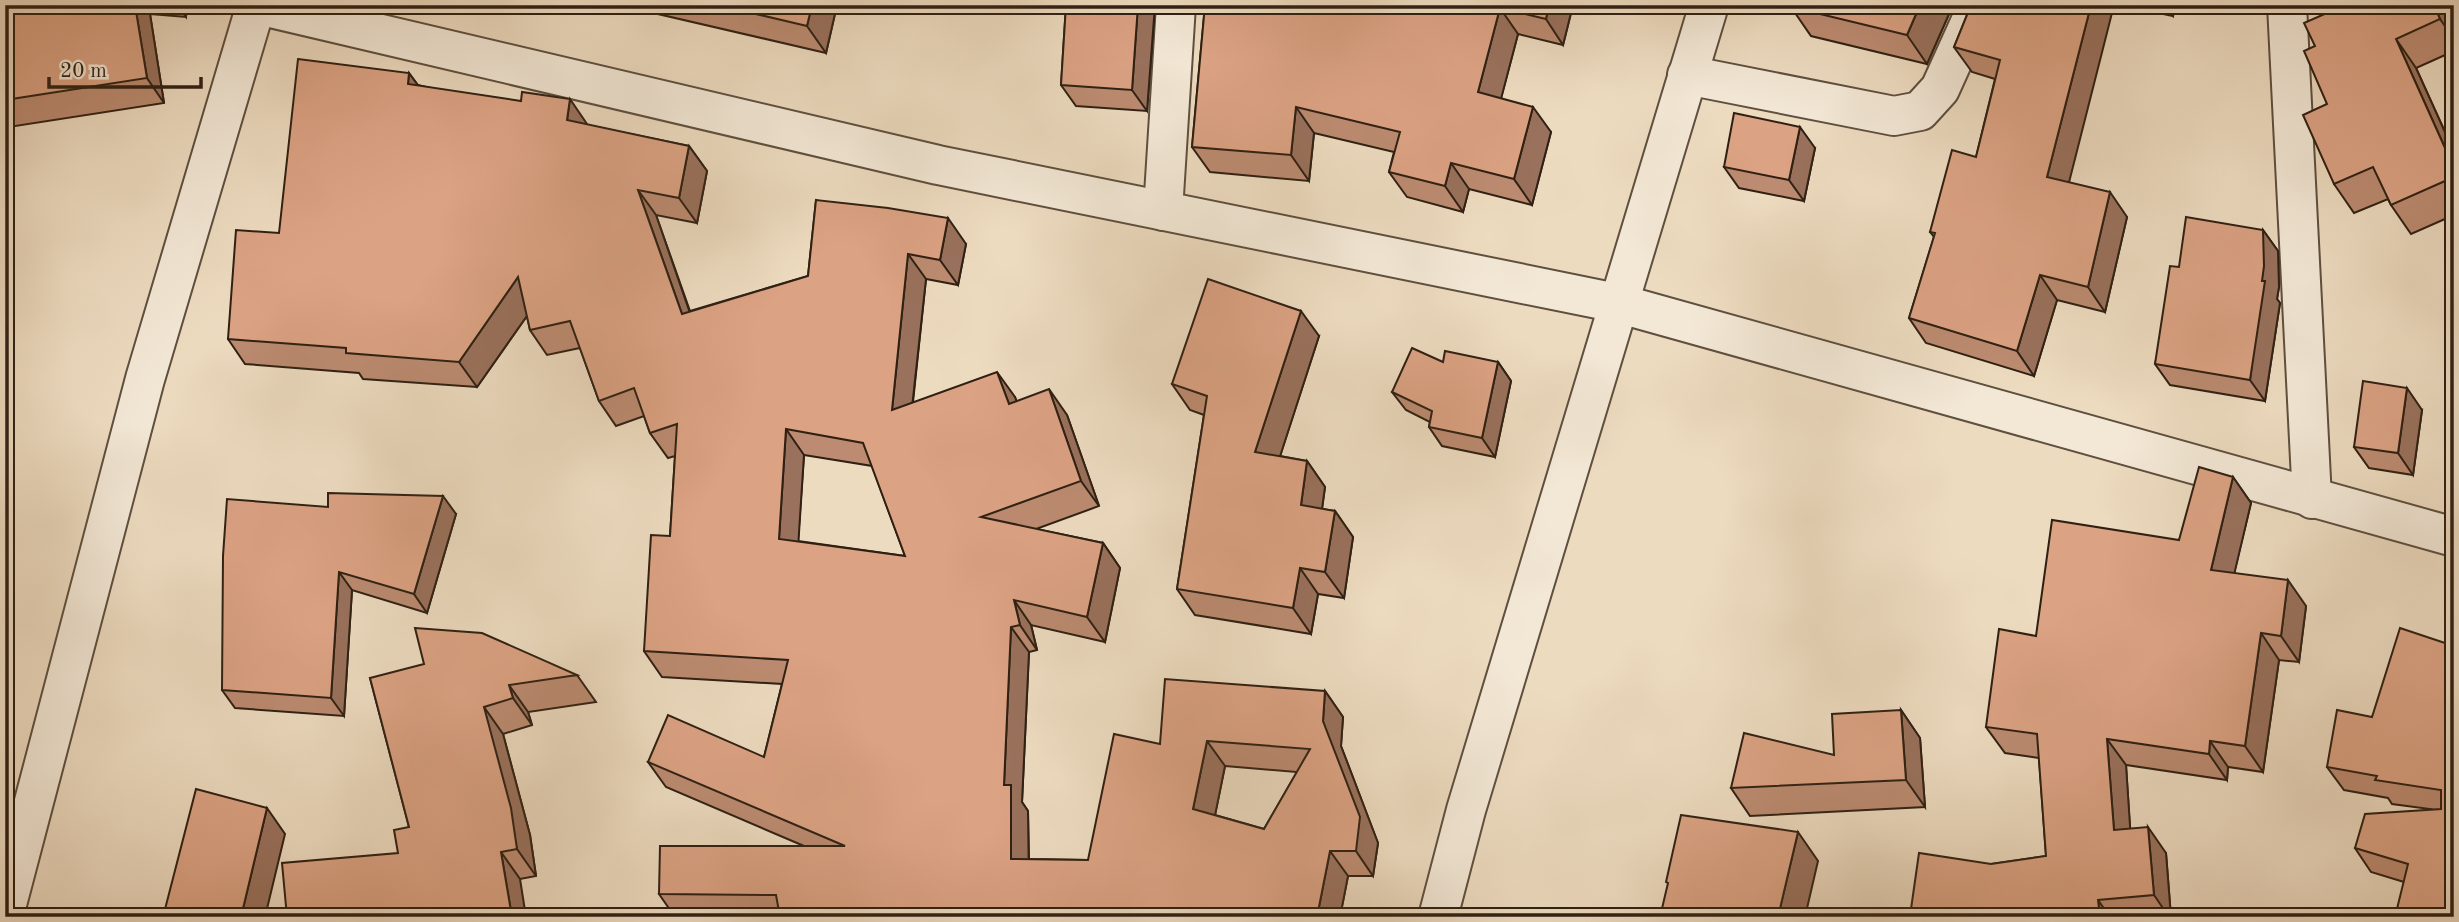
<svg xmlns="http://www.w3.org/2000/svg" width="2459" height="922" font-family="'Old Standard TT',serif">
<style>
.lines{fill:none;stroke-linecap:round;stroke-linejoin:round}
.minor-casing{stroke:#5e4f3e;stroke-width:42}
.minor{stroke:#f3e8d6;stroke-width:38}
.wall{fill:#bc8b71;stroke:#2f2013;stroke-width:2;fill-rule:evenodd}
.shaded-wall{fill:#99715c;stroke:#2f2013;stroke-width:2}
.building{fill:#dba283;stroke:#2f2013;stroke-width:2;fill-rule:evenodd}
</style>
<rect width="100%" height="100%" fill="#eddbc0"/>
<filter id="stains"><feTurbulence type="fractalNoise" baseFrequency=".00286" numOctaves="4"/><feColorMatrix values="0 0 0 0 .2 0 0 0 0 .09 0 0 0 0 .02 0 0 0 .5 -.17"/></filter>
<radialGradient id="worn" r=".72"><stop offset=".6" stop-color="#630" stop-opacity="0"/><stop offset="1" stop-color="#630" stop-opacity=".3"/></radialGradient>
<g class="lines">
<g class="minor-casing">
<g id="minor">
<polyline points="258,5 938,165 1617,303 2454,537"/>
<polyline points="2287,5 2312,499"/>
<polyline points="1687,75 1894,116 1920,111 1940,89 1978,5"/>
<polyline points="1163,211 1176,5"/>
<polyline points="5,912 145,379 256,5"/>
<polyline points="1438,917 1466,810 1709,5"/>
</g>
</g>
<use href="#minor" class="minor"/>
</g>
<g class="wall">
<polygon points="5,5 187,5 186,17 150,14 164,103 9,127 5,122"/>
<polygon points="652,5 837,5 826,53 658,14"/>
<polygon points="1066,5 1155,5 1147,111 1076,106 1061,85"/>
<polygon points="1205,5 1573,5 1563,45 1518,34 1501,98 1551,132 1532,205 1469,189 1463,212 1407,197 1389,172 1394,152 1314,133 1309,181 1210,172 1192,147"/>
<polygon points="1791,5 1953,5 1927,64 1811,36 1791,7"/>
<polygon points="1971,5 2069,182 2127,217 2105,312 2057,300 2034,376 1926,343 1909,318 1934,237 1930,232 1976,157 1995,79 1972,72 1954,47"/>
<polygon points="2120,5 2175,5 2173,16"/>
<polygon points="2345,5 2441,5 2454,34 2454,51 2416,68 2454,152 2454,215 2411,234 2391,205 2388,199 2354,213 2334,184 2327,104"/>
<path d="M 409,73 L 418,85 L 587,125 L 689,146 L 707,171 L 697,223 L 656,215 L 690,311 L 808,276 L 816,200 L 966,244 L 958,285 L 926,279 L 913,402 L 1015,397 L 1016,401 L 1067,415 L 1099,506 L 1036,529 L 1103,543 L 1120,568 L 1105,642 L 1031,625 L 1037,650 L 1029,652 L 1022,802 L 1028,811 L 1029,859 L 1088,860 L 1160,744 L 1325,691 L 1343,717 L 1341,746 L 1378,843 L 1373,876 L 1348,876 L 1340,917 L 675,917 L 659,894 L 804,846 L 666,787 L 648,762 L 764,757 L 782,684 L 662,677 L 644,651 L 670,536 L 675,456 L 668,458 L 650,433 L 644,416 L 616,426 L 599,401 L 580,348 L 547,355 L 530,330 L 527,316 L 477,387 L 363,379 L 359,373 L 245,364 L 228,339 L 279,233 ZM 804,455 L 872,466 L 905,556 L 798,541 ZM 1225,766 L 1297,772 L 1264,829 L 1215,815 Z"/>
<polygon points="1815,148 1804,201 1739,188 1724,167"/>
<polygon points="2263,230 2278,251 2279,287 2277,299 2280,303 2265,401 2170,385 2155,364 2179,267"/>
<polygon points="1319,336 1280,456 1307,461 1325,487 1322,509 1335,511 1353,537 1344,598 1318,594 1311,634 1195,615 1177,589 1204,415 1190,410 1172,384"/>
<polygon points="1443,362 1498,362 1511,381 1495,457 1442,446 1429,427 1430,422 1406,410 1392,392"/>
<polygon points="2422,410 2413,475 2369,468 2354,447"/>
<polygon points="2233,477 2251,503 2234,573 2306,606 2299,662 2279,660 2263,772 2228,767 2227,780 2126,765 2130,828 2166,853 2171,917 1917,917 1911,909 1991,864 2046,856 2039,758 2005,753 1986,727 2179,540"/>
<polygon points="328,507 456,514 427,613 352,590 344,716 235,708 222,690"/>
<polygon points="2454,646 2454,917 2404,882 2371,872 2355,848 2430,809 2392,804 2388,798 2344,790 2327,767 2372,717"/>
<polygon points="577,675 596,702 528,712 532,725 503,734 530,835 536,876 520,879 398,853 409,827 370,678"/>
<polygon points="1901,710 1920,738 1925,807 1750,816 1731,788 1834,755"/>
</g>
<g class="shaded-wall">
<polygon points="135,5 144,5 150,14 164,103 147,78"/>
<polygon points="177,5 187,5 186,17"/>
<polygon points="812,5 837,5 826,53 807,26"/>
<polygon points="1138,5 1155,5 1147,111 1132,90"/>
<polygon points="1549,5 1573,5 1563,45 1546,19"/>
<polygon points="1920,5 1953,5 1927,64 1907,35"/>
<polygon points="2091,5 2114,5 2064,202 2047,177"/>
<polygon points="2165,5 2175,5 2173,16"/>
<polygon points="2434,5 2441,5 2454,34 2454,39 2440,19"/>
<polygon points="1500,8 1518,34 1496,118 1478,92"/>
<polygon points="2396,39 2416,68 2454,152 2454,168"/>
<polygon points="409,73 427,98 408,84"/>
<polygon points="570,99 587,124 584,146 567,120"/>
<polygon points="1296,107 1314,133 1309,181 1291,155"/>
<polygon points="1533,107 1551,132 1532,205 1514,179"/>
<polygon points="1800,127 1815,148 1804,201 1789,180"/>
<polygon points="689,146 707,171 697,223 679,198"/>
<polygon points="1451,163 1469,189 1463,212 1445,186"/>
<polygon points="638,190 656,215 699,339 682,314"/>
<polygon points="2110,192 2127,217 2105,312 2088,287"/>
<polygon points="948,218 966,244 958,285 940,260"/>
<polygon points="2263,230 2278,251 2279,287 2277,299 2280,303 2265,401 2250,380 2262,281"/>
<polygon points="908,254 926,279 909,435 892,410"/>
<polygon points="2040,275 2057,300 2034,376 2017,351"/>
<polygon points="518,277 536,303 477,387 459,362"/>
<polygon points="1301,311 1319,336 1273,478 1255,452"/>
<polygon points="1498,362 1511,381 1495,457 1482,438"/>
<polygon points="997,372 1015,397 1027,429 1009,404"/>
<polygon points="2407,388 2422,410 2413,475 2398,453"/>
<polygon points="1049,389 1067,415 1099,506 1081,481"/>
<polygon points="786,429 804,455 797,564 779,539"/>
<polygon points="1307,461 1325,487 1319,530 1301,505"/>
<polygon points="2233,477 2251,503 2229,596 2211,570"/>
<polygon points="443,496 456,514 427,613 414,594"/>
<polygon points="1335,511 1353,537 1344,598 1325,572"/>
<polygon points="1103,543 1120,568 1105,642 1087,617"/>
<polygon points="1300,568 1318,594 1311,634 1293,608"/>
<polygon points="339,572 352,590 344,716 331,698"/>
<polygon points="2288,580 2306,606 2299,662 2281,636"/>
<polygon points="1014,600 1031,625 1037,650 1020,625"/>
<polygon points="1011,627 1029,652 1022,802 1028,811 1029,885 1011,859 1004,785"/>
<polygon points="2261,633 2279,660 2263,772 2245,746"/>
<polygon points="509,685 528,712 532,725 513,698"/>
<polygon points="1325,691 1343,717 1341,746 1378,843 1373,876 1356,851 1323,721"/>
<polygon points="484,707 503,734 530,835 536,876 517,849"/>
<polygon points="1901,710 1920,738 1925,807 1906,780"/>
<polygon points="2107,739 2126,765 2132,856 2114,830"/>
<polygon points="1207,741 1225,766 1211,835 1193,809"/>
<polygon points="2210,741 2228,767 2227,780 2209,754"/>
<polygon points="267,808 285,834 265,917 241,917"/>
<polygon points="2148,827 2166,853 2171,917 2169,917 2154,895"/>
<polygon points="1798,832 1818,861 1805,917 1778,917"/>
<polygon points="1330,851 1348,876 1340,917 1317,917"/>
<polygon points="501,852 520,879 526,917 512,917"/>
<polygon points="2098,900 2110,917 2100,917"/>
</g>
<g class="building">
<polygon points="5,5 135,5 147,78 5,100"/>
<polygon points="718,5 812,5 807,26"/>
<polygon points="1066,5 1138,5 1132,90 1061,85"/>
<polygon points="1205,5 1549,5 1546,19 1500,8 1478,92 1533,107 1514,179 1451,163 1445,186 1389,172 1400,132 1296,107 1291,155 1192,147"/>
<polygon points="1791,5 1920,5 1907,35 1791,7"/>
<polygon points="1971,5 2091,5 2047,177 2110,192 2088,287 2040,275 2017,351 1909,318 1935,233 1930,232 1952,150 1976,157 2000,60 1954,47"/>
<polygon points="2345,5 2434,5 2440,19 2396,39 2454,168 2454,177 2391,205 2373,167 2334,184 2303,115 2327,104 2304,51 2315,46 2304,23"/>
<path d="M 298,59 L 409,73 L 408,84 L 521,101 L 522,92 L 570,99 L 567,120 L 689,146 L 679,198 L 638,190 L 682,314 L 808,276 L 816,200 L 888,208 L 948,218 L 940,260 L 908,254 L 892,410 L 997,372 L 1009,404 L 1049,389 L 1081,481 L 981,517 L 1103,543 L 1087,617 L 1014,600 L 1020,625 L 1011,627 L 1004,785 L 1011,785 L 1011,859 L 1088,860 L 1114,734 L 1160,744 L 1165,679 L 1325,691 L 1323,721 L 1360,817 L 1356,851 L 1330,851 L 1317,917 L 780,917 L 776,895 L 659,894 L 660,846 L 845,846 L 648,762 L 668,715 L 764,757 L 788,660 L 644,651 L 651,535 L 670,536 L 677,424 L 650,433 L 634,388 L 599,401 L 570,321 L 530,330 L 518,277 L 459,362 L 346,353 L 346,348 L 228,339 L 236,230 L 279,233 ZM 786,429 L 863,443 L 905,556 L 779,539 ZM 1207,741 L 1310,749 L 1264,829 L 1193,809 Z"/>
<polygon points="1734,113 1800,127 1789,180 1724,167"/>
<polygon points="2186,217 2263,230 2264,266 2262,281 2265,281 2250,380 2155,364 2170,266 2179,267"/>
<polygon points="1208,279 1301,311 1255,452 1307,461 1301,505 1335,511 1325,572 1300,568 1293,608 1177,589 1207,396 1172,384"/>
<polygon points="1412,348 1443,362 1445,351 1498,362 1482,438 1429,427 1432,411 1392,392"/>
<polygon points="2363,381 2407,388 2398,453 2354,447"/>
<polygon points="2199,467 2233,477 2211,570 2288,580 2281,636 2261,633 2245,746 2210,741 2209,754 2107,739 2114,830 2148,827 2154,895 2098,900 2100,917 1963,917 1911,909 1919,853 1991,864 2046,856 2037,734 1986,727 1999,629 2036,636 2052,520 2179,540"/>
<polygon points="328,493 443,496 414,594 339,572 331,698 222,690 223,556 227,499 328,507"/>
<polygon points="415,628 482,633 577,675 509,685 513,698 484,707 511,808 517,849 501,852 512,917 287,917 282,863 398,853 394,830 409,827 370,678 424,664"/>
<polygon points="2400,628 2454,646 2454,917 2395,917 2408,864 2355,848 2365,814 2441,809 2441,790 2375,780 2377,776 2327,767 2337,710 2372,717"/>
<polygon points="1901,710 1906,780 1731,788 1744,733 1834,755 1832,714"/>
<polygon points="196,789 267,808 241,917 163,917"/>
<polygon points="1681,815 1798,832 1778,917 1660,917 1668,883 1666,882"/>
</g>
<rect width="2459" height="922" fill="none" stroke="#eddbc0" stroke-width="28"/>
<rect x="7" y="7" width="2445" height="908" fill="none" stroke="#2f2013" stroke-width="3.5"/>
<rect x="14" y="14" width="2431" height="894" fill="none" stroke="#2f2013" stroke-width="2"/>
<path d="M49 77v10h152v-10" fill="none" stroke="#2f2013" stroke-width="3.5"/>
<text x="60" y="77" font-size="21" fill="#2f2013" stroke="#f3e8d6" stroke-width="5" paint-order="stroke">20 m</text>
<rect width="100%" height="100%" filter="url(#stains)"/>
<rect width="100%" height="100%" fill="url(#worn)"/>
</svg>
